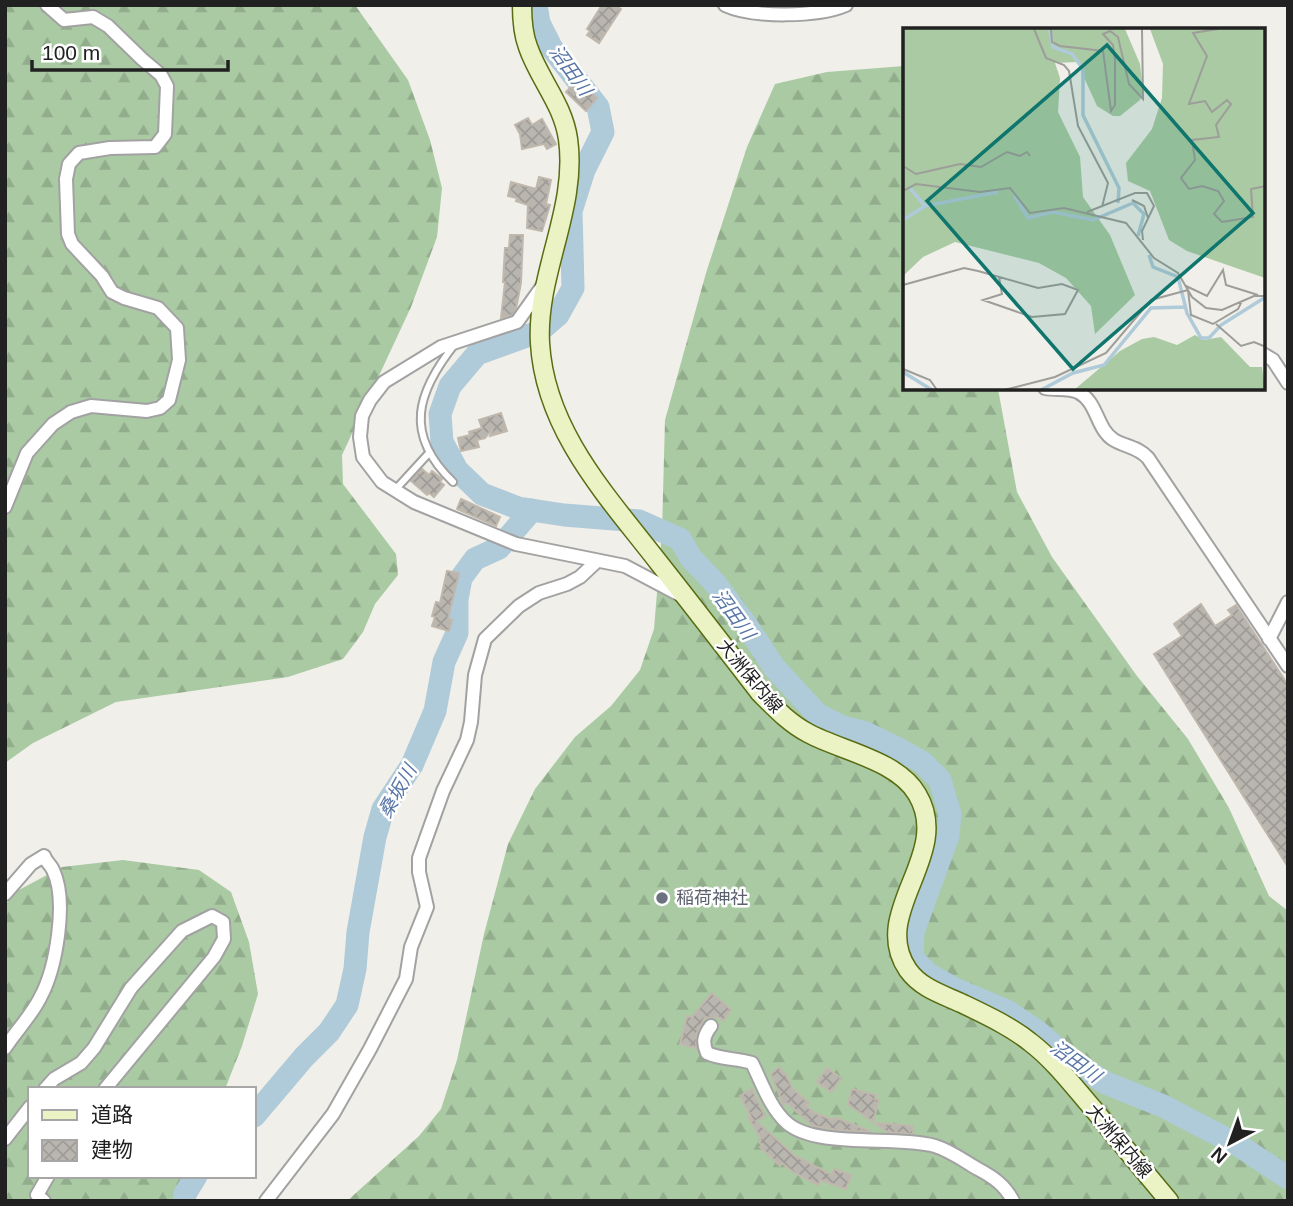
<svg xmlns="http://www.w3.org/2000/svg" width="1293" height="1206" font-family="Arial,'Noto Sans JP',sans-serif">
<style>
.forest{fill:url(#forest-firs)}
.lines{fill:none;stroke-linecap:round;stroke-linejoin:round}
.river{stroke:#afcad8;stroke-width:23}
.building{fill:url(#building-cross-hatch);stroke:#c0b8ad;stroke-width:2}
.service-casing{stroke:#a2a2a2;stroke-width:10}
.minor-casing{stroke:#a2a2a2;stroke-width:16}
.secondary-casing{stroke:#586d13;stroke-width:21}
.service{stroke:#fff;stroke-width:6}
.minor{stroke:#fff;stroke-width:12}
.secondary{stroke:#ebf2c4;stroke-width:18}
.worship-dot{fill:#6b7280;stroke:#fff;stroke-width:2.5}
.labels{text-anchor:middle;stroke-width:5;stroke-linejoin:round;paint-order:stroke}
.street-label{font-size:18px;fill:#212121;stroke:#fff}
.worship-label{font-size:18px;fill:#5b616d;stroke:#fff;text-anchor:start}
.water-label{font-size:19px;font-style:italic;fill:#5876a6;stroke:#fff}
.inset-river{fill:none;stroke:#afcad8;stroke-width:3.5}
.inset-road{fill:none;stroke:#9d9d99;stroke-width:2}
.view{fill:#0f766e;fill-opacity:0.15;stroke:#0f766e;stroke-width:3.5}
.inset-edge{fill:none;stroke:#212121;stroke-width:3.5}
</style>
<defs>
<pattern id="forest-firs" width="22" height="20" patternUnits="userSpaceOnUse" patternTransform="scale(1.75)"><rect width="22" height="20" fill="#aacaa3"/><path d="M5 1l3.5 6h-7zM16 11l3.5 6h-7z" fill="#92ad8c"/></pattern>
<pattern id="building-cross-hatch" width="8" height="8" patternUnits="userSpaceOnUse" patternTransform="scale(1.75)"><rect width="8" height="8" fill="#b9b5af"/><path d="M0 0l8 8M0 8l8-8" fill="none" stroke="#9f9b96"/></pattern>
</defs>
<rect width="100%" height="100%" fill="#f0efe9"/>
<g class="forest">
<polygon points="5,5 355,5 408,80 430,140 442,188 437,237 411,307 342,455 343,484 396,554 398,575 375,604 363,632 343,659 288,677 116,702 33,743 5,763"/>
<polygon points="904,66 904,388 998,389 1017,492 1052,557 1137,676 1188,739 1229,808 1269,896 1288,911 1288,1201 347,1201 419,1136 441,1109 457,1060 484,934 508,844 535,789 575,737 611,706 640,670 654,629 662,532 665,420 706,273 747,147 775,84 827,72"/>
<polygon points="123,860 199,870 231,892 249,942 258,994 242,1046 225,1089 30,1089 30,1176 200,1176 193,1201 5,1201 5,905 17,891 62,867"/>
</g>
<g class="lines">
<g class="river">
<polyline points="536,5 539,23 551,47 598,107 603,132 584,170 571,211 573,288 558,315 538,332 477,354 450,386 440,414 442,442 457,470 482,494 518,508 564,515 639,521 680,539 691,558 714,582 747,626 774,667 817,714 842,727 866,733 895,747 922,762 940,780 950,814 948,836 913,932 912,958 928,974 955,989 1007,1011 1038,1032 1071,1061 1106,1083 1163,1106 1238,1145 1288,1178"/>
<polyline points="254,1116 304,1057 329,1032 347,1005 355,969 358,932 375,837 383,809 412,765 435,711 444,662 457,633 457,599 461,578 475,559 499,548 532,510"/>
<polyline points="184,1201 185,1194 196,1176"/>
</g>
</g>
<g class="building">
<polygon points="602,5 615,5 621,9 599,43 587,35 590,31 587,29"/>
<polygon points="574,84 583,93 587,88 597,98 586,111 566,92"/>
<polygon points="528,118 532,125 542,119 556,144 547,149 544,144 522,149 520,134 515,125"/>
<polygon points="539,177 551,180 546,204 550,205 542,231 527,228 528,205 516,201 517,198 508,196 511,182 536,189"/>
<polygon points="510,235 523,235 521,283 516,309 512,315 501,318 505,282 503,282 505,248 509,248"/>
<polygon points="501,413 507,431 490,436 493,428 485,438 477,440 479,447 461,451 458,438 470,435 469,432 482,428 479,420"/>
<polygon points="422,469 429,475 432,471 442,479 440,482 444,485 434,497 429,493 427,495 411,481"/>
<polygon points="461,499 500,517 496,526 457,509"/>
<polygon points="447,571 459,573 448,619 452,620 449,631 432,626 435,617 432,616 436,602 440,603"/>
<polygon points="1201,604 1215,626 1232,615 1228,610 1236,605 1288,685 1288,867 1154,654 1182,636 1174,624"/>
<polygon points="712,993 731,1010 723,1021 717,1016 715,1018 705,1017 697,1033 696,1048 680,1044 687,1016 692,1017"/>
<polygon points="779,1067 786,1075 793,1089 809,1103 806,1106 815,1113 833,1120 834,1117 872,1132 838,1130 813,1126 787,1103 783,1104 771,1074"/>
<polygon points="827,1068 841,1078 831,1092 817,1082"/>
<polygon points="752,1089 765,1116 756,1121 795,1156 832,1175 834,1169 851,1175 846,1189 821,1180 818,1185 793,1172 782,1163 780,1166 760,1147 762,1145 759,1142 761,1139 748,1117 751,1117 740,1096"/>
<polygon points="852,1089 876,1095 875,1099 879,1100 873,1122 848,1104"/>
<polygon points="875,1123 913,1126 913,1134 887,1132"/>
</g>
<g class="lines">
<g class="service-casing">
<g id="service">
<path d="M 453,482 C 403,434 417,392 455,344"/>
<polyline points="395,490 429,453"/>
</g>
</g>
<g class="minor-casing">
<g id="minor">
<path d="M 725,5 C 753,18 818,17 846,5"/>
<polyline points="544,284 517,322 441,347 384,382 370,400 362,416 360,437 363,457 382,482 414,502 516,544 625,566 680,595"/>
<polyline points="1263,354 1273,360 1288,383"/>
<path d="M 1045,388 C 1055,390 1069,388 1078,392 C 1098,402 1096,429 1114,440 C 1126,447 1138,447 1148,458 L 1288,666"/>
<polyline points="5,507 27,453 53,424 71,412 91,406 147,411 160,408 169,400 179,360 177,328 158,308 124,298 112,292 102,276 72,244 68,234 66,179 69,164 79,153 110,148 155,147 165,134 167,86 161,75 142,59 108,26 93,17 64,20 47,5"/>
<polyline points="1269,639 1288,602"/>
<path d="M 5,894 L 31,864 L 44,856 C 46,862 51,865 53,870 C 68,901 56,969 40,998 C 31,1016 16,1031 5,1048"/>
<path d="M 711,1026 C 704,1035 702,1042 707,1053 C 722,1060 737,1058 752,1063 C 762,1083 770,1108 787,1123 C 817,1149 897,1135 935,1146 C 951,1151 964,1161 978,1169 C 993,1177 1005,1185 1013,1201"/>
<polyline points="45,1089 54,1079 81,1063 94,1048 131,988 182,931 212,916 223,922 224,939 214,957 105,1089"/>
<polyline points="5,1139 30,1107"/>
<polyline points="44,1201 37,1195 48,1176"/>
<polyline points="266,1201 333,1114 370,1049 406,979 411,947 427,907 419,872 419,858 443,791 467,740 471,722 475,675 485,639 519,606 539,593 567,584 580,577 596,562"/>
</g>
</g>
<g class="secondary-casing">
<path id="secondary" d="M 522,5 C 522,19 523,34 528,47 C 539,79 563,104 568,139 C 578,208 536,274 540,343 C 545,431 608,497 659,563 C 693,606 726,649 760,693 C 775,708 789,723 808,733 C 841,751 897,760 917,794 C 954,855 868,912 908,970 C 921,988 941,994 961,1003 C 984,1014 1010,1026 1030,1042 C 1055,1061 1074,1087 1095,1111 C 1119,1141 1144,1171 1169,1201"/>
</g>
<use href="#service" class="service"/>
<use href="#minor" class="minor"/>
<use href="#secondary" class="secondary"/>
</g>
<circle class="worship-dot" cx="662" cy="898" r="7"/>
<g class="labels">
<g class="street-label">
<text transform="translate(750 676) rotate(50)" y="6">大洲保内線</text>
<text transform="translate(1119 1141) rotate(50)" y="6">大洲保内線</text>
</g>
<g class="worship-label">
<text x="676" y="904">稲荷神社</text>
</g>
<g class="water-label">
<text transform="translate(571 70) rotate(54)" y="7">沼田川</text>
<text transform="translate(734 614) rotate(54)" y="7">沼田川</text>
<text transform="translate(397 791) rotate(-61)" y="7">桑坂川</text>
<text transform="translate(1076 1061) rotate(36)" y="7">沼田川</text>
</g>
</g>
<g transform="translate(903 28)">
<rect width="362" height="362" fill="#f0efe9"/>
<path d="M 0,1 L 222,1 L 237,36 L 240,63 L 237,72 L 217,88 L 210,88 L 194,78 L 174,34 L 152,35 L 157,50 L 155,84 L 177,129 L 180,169 L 207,207 L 232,267 L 192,306 L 188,278 L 163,250 L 136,235 L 52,214 L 20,229 L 0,248 ZM 247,1 L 362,1 L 362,250 L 284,223 L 266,212 L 247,163 L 225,153 L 223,135 L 249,101 L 259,70 L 260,36 ZM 292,307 L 301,312 L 318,309 L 347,339 L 359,339 L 362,362 L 171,362 L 217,323 L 239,311 L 251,309 L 274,317 Z" fill="#aacaa3"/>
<path class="inset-river" d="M 147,2 L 150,19 L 169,26 L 180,41 L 180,87 L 216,160 L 215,175M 6,159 L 22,178M 111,167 L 125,190 L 150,184 L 190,192 L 230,175 L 241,186 L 235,208M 0,192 L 22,178 L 95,164M 246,227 L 250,239 L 275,249 L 284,285 L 298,310 L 306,310 L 318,297 L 361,270M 0,344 L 29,362M 138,362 L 170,345 L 201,337 L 248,280 L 282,279"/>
<path class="inset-road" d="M 131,1 L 143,30 L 161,37 L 166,43 L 175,98 L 205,155 L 199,179M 148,1 L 149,14 L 157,18 L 200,23 L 208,83 L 212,77 L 212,31 L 210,17 L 200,6 L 207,3 L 215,9 L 226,56 L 240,71 L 239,1M 315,1 L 290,5 L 304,28 L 286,76 L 302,73 L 309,84 L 324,72 L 328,76 L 313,97 L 316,109 L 289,112 L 292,132 L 278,150 L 286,161 L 299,158 L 315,163 L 321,173 L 311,186 L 319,194 L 350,189 L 348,161 L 363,158M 0,138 L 13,146 L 57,136 L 78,139 L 104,124 L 117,128 L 124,124 L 127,128M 0,163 L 13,156 L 77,164 L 107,160 L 127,185 L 161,180 L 223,195 L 251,230 L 275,245 L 289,269 L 303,280 L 319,282 L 351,268 L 363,268M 229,172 L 241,178 L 245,190M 184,184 L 232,165 L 244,165 L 251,178 L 239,203 L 240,212M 0,257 L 61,240 L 75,243 L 135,260 L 159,256 L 175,262 L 162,286 L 129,289 L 80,272 L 99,266 L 96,249M 283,258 L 304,268 L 320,242 L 323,257 L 355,267M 313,296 L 338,318 L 351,314 L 363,319M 0,341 L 27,352 L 34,362M 101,362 L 152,349 L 203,325 L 248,272 L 285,262 L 288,287 L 310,296 L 335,281 L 339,273"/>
<path class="view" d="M 204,17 L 350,185 L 170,341 L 24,173 Z"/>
<rect width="362" height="362" class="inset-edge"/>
</g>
<rect width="1293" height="1206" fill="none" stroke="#212121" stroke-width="14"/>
<rect x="28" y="1087" width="228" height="91" fill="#ffffff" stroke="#a6a6a6" stroke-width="2"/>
<rect x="42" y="1110" width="35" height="10" fill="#ebf2c4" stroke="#a6a6a6" stroke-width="2"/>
<text x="91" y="1122" font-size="21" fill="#212121">道路</text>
<rect x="42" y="1140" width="35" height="21" fill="url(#building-cross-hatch)" stroke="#a6a6a6" stroke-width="2"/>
<text x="91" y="1157" font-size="21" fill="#212121">建物</text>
<g transform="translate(1230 1143) rotate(221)" stroke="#ffffff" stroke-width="5" paint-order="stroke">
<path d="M0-5L12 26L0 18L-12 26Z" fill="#212121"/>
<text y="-10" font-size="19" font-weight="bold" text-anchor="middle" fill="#212121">N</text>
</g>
<path d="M32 60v10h196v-10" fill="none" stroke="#212121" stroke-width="3.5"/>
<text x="42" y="60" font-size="21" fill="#212121" stroke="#ffffff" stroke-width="5" paint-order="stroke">100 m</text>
</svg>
